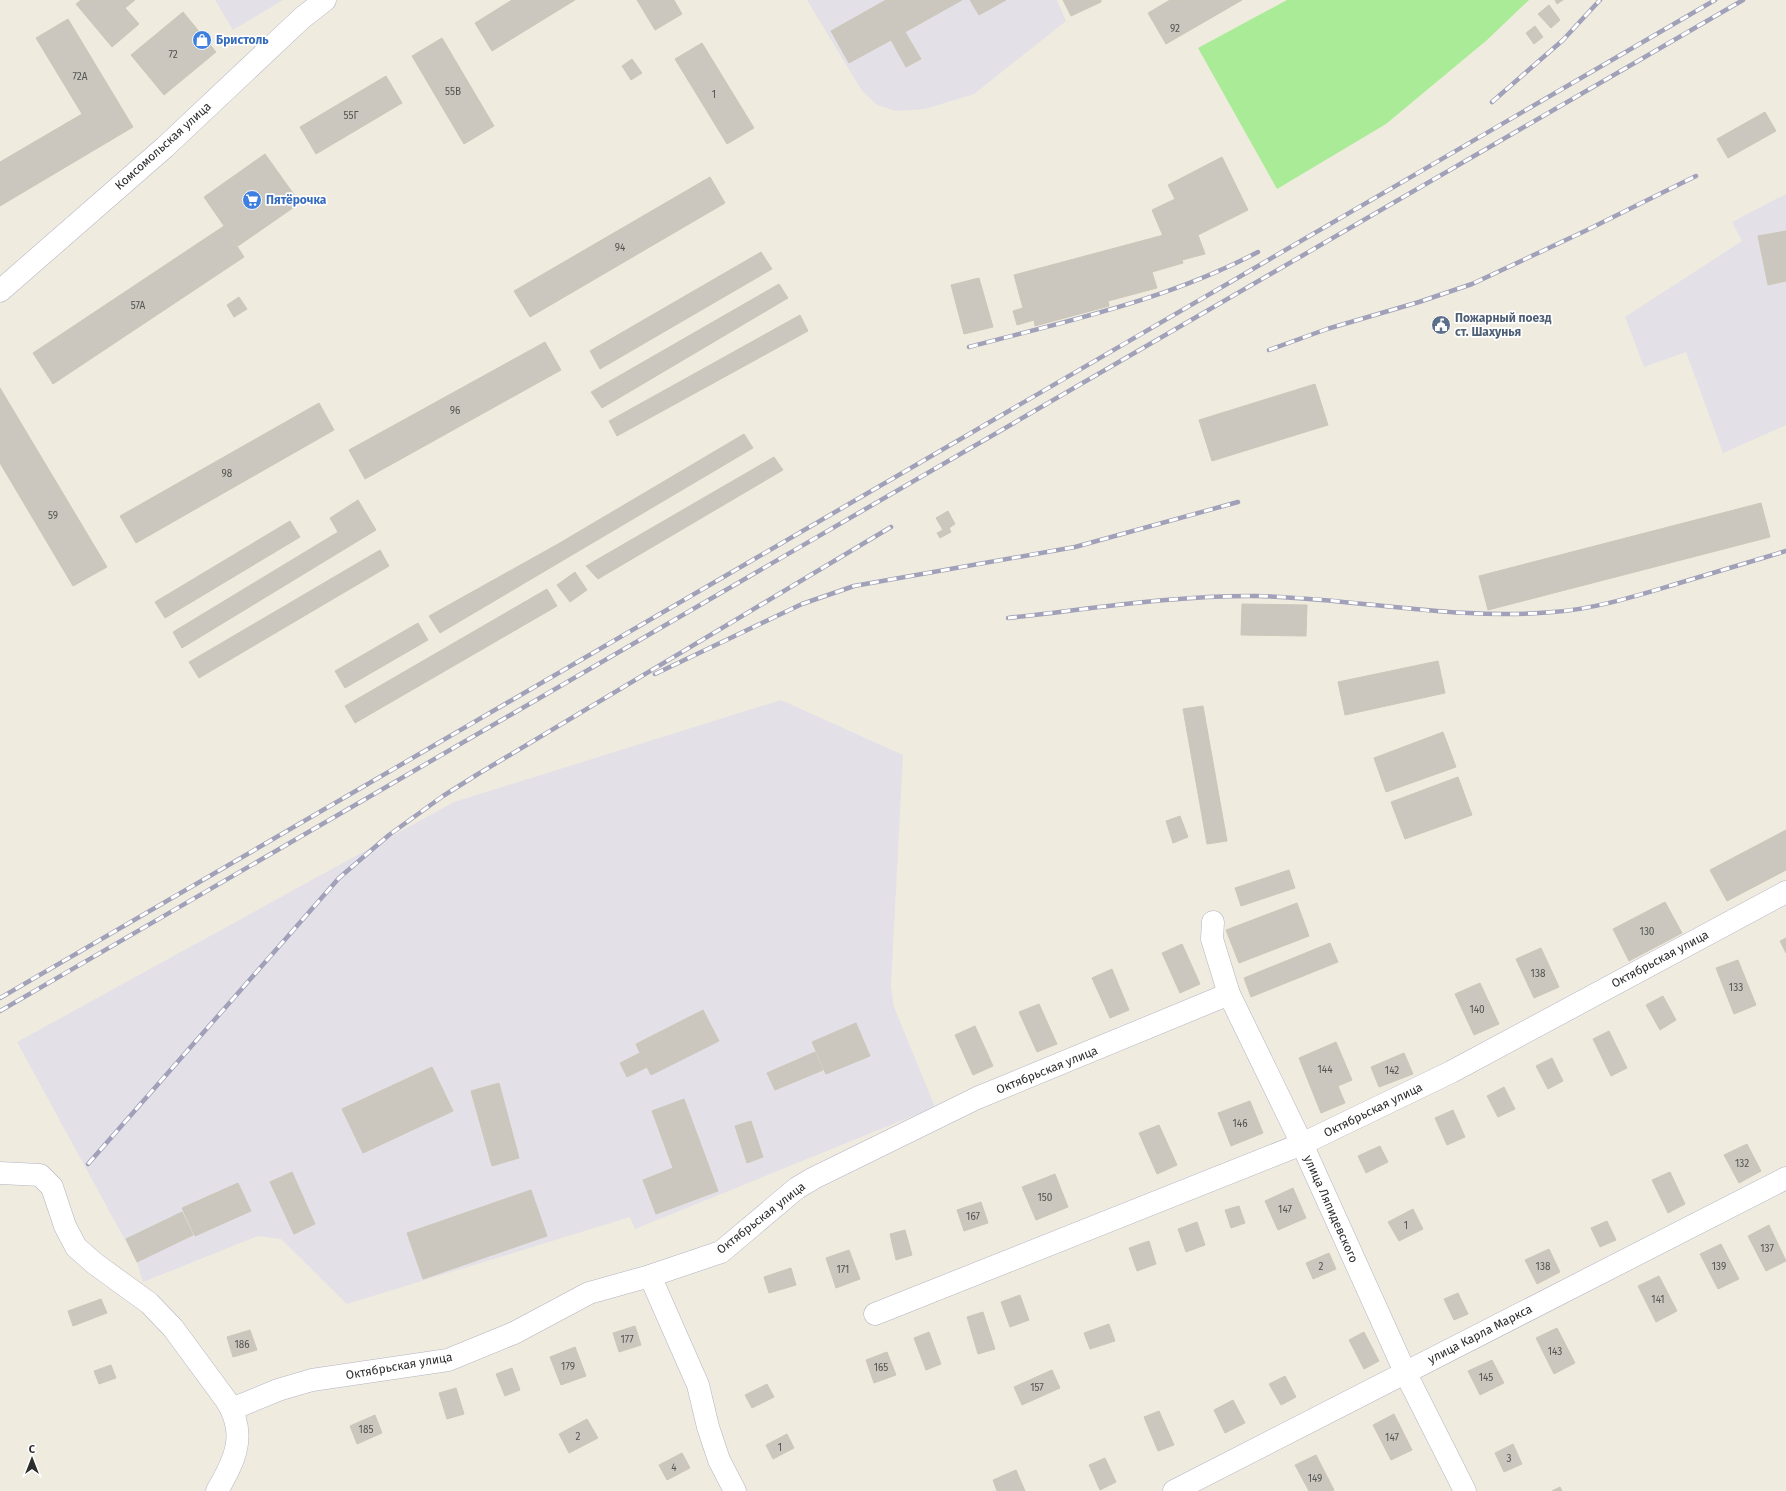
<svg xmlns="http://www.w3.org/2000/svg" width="1786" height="1491" font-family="'Fira Sans',sans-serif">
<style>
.industrial{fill:#e3e0e8}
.green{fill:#a9eb97}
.building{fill:#cbc7be;stroke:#ccc7b8}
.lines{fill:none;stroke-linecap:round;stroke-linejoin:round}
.minor-casing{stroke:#b3b3c2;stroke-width:23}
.minor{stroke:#fff;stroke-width:22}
.rail-casing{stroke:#a0a1b9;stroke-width:4.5}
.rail{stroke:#fff;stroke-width:3;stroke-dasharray:9;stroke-linecap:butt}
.labels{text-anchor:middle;stroke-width:3.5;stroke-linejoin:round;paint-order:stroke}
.number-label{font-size:10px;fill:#545451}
.shop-label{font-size:12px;font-weight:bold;fill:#366cbe;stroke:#fff;text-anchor:start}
.street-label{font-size:12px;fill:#2d2d2d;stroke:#fff}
.service-label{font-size:12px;font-weight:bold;fill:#4e5e75;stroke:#fff;text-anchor:start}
</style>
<rect width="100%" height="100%" fill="#f0ebdf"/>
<g class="industrial">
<polygon points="215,0 283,0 233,30"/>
<polygon points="807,0 1057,0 1066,21 974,94 925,109 896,111 877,105 862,91"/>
<polygon points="1786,194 1786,425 1723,453 1686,352 1644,367 1625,317 1742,241 1732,222"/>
<polygon points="781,700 903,755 891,986 894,1007 935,1107 635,1229 630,1217 347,1304 281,1239 258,1236 143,1282 137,1262 17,1042 454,802"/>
</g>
<polygon class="green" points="1287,0 1529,0 1487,40 1386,124 1277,189 1198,48"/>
<g class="building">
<polygon points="81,0 135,0 125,8 139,24 112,47 76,4"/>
<polygon points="512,0 575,0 492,51 475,23"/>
<polygon points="637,0 674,0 682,14 655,30"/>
<polygon points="886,0 962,0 905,32 921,59 906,67 891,40 849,63 831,31"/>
<polygon points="970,0 1006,0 979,15"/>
<polygon points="1063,0 1101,0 1101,2 1071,16"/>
<polygon points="1170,0 1242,0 1166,44 1148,13"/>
<polygon points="1555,0 1563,0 1557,4"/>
<polygon points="1549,5 1560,20 1551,28 1538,14"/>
<polygon points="183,12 216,52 164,95 131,55"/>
<polygon points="68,19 133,127 0,206 0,162 82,114 36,38"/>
<polygon points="1535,26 1543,37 1534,44 1526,33"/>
<polygon points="442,38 494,126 464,144 412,56"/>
<polygon points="702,43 754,128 727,144 675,59"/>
<polygon points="632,59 642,73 631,80 622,66"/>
<polygon points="386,76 402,103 316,154 300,127"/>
<polygon points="1765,112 1776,131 1728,158 1717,139"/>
<polygon points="265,154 300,203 238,246 204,197"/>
<polygon points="1222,157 1248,210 1198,235 1205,254 1182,260 1175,232 1163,236 1152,210 1175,199 1168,185"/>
<polygon points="710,177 725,203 530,317 514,291"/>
<polygon points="224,226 244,257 53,384 33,353"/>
<polygon points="1786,231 1786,281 1768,285 1758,236"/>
<polygon points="1175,232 1183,263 1152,272 1157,288 1108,301 1109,306 1035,326 1034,320 1017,325 1013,311 1023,308 1014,275"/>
<polygon points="761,252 772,269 600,369 590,351"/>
<polygon points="979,278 993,327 964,334 951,285"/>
<polygon points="779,284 788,298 602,408 591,392"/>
<polygon points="239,297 247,309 234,317 227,305"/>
<polygon points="800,315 808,331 617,436 609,421"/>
<polygon points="545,342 561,370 365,479 349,450"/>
<polygon points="1315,384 1328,425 1212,461 1199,420"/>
<polygon points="0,388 107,567 73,586 0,463"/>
<polygon points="319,403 334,430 136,543 120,516"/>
<polygon points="744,434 753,448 440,633 429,616 558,544"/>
<polygon points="774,457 783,470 598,579 586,566"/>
<polygon points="358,500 376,530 182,648 173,632 338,532 330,518"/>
<polygon points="1761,503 1770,537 1488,610 1479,576"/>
<polygon points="948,511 955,524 949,528 951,532 940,538 937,533 943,530 936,518"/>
<polygon points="290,521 300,537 165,618 155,602"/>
<polygon points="380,550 389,566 199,678 189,662"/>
<polygon points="575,572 587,590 570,602 557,585"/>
<polygon points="547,589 557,606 355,723 345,706"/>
<polygon points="1242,604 1307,605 1306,636 1241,635"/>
<polygon points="418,623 428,640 345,688 335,671"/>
<polygon points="1438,661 1445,693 1345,715 1338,682"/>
<polygon points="1203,706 1227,841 1207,844 1183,709"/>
<polygon points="1443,732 1456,767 1386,792 1374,758"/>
<polygon points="1458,777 1472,815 1405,839 1391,802"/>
<polygon points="1180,816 1188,837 1173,843 1166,821"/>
<polygon points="1786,830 1786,870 1727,901 1710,870"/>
<polygon points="1289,870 1295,888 1241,906 1235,888"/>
<polygon points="1665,902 1682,933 1629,961 1613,929"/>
<polygon points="1297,903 1309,936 1239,963 1226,930"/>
<polygon points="1786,938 1786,953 1780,941"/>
<polygon points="1330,943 1338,962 1251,997 1244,978"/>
<polygon points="1182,944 1200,984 1180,993 1162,953"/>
<polygon points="1541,948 1559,987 1534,998 1516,959"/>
<polygon points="1738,960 1756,1005 1734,1014 1716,968"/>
<polygon points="1112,969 1129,1010 1110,1018 1092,978"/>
<polygon points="1480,983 1499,1024 1474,1035 1455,994"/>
<polygon points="1663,996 1676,1020 1660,1030 1646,1005"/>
<polygon points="1039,1004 1057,1044 1037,1052 1019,1012"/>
<polygon points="703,1010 719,1041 651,1075 647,1067 627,1077 620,1063 640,1053 636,1044"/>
<polygon points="856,1023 870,1056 826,1074 812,1042"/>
<polygon points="975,1026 993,1066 973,1075 955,1035"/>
<polygon points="1609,1031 1627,1068 1611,1076 1593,1039"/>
<polygon points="1336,1042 1352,1080 1338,1086 1345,1103 1321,1113 1299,1058"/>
<polygon points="815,1052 823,1070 775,1090 767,1073"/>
<polygon points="1404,1053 1413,1074 1379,1087 1371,1067"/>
<polygon points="1552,1058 1563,1081 1548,1089 1536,1066"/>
<polygon points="432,1067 453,1111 363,1153 342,1109"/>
<polygon points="499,1083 519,1158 492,1166 471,1091"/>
<polygon points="1504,1087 1515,1109 1498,1117 1487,1096"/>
<polygon points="684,1099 718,1191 656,1214 643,1180 673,1168 652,1111"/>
<polygon points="1250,1101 1263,1133 1231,1146 1218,1113"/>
<polygon points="1453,1110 1465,1137 1447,1145 1435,1118"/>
<polygon points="751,1121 763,1157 747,1163 735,1126"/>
<polygon points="1159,1125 1177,1165 1157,1174 1139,1133"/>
<polygon points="1747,1144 1761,1171 1739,1183 1724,1155"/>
<polygon points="1380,1146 1388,1162 1366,1173 1358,1156"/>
<polygon points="292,1172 315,1224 294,1234 270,1182"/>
<polygon points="1670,1172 1685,1204 1668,1213 1652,1180"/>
<polygon points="1055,1174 1068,1207 1036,1220 1022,1187"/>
<polygon points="238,1183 251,1211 195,1236 182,1208"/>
<polygon points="1293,1188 1306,1218 1278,1230 1265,1201"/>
<polygon points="531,1190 547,1236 423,1279 407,1233"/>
<polygon points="981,1202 988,1223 964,1231 957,1210"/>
<polygon points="1239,1206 1245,1223 1231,1228 1225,1210"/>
<polygon points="1413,1209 1423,1229 1399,1241 1388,1222"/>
<polygon points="182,1212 193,1235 137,1262 126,1239"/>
<polygon points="1607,1221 1616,1240 1600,1247 1591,1228"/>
<polygon points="1197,1222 1205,1245 1186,1252 1178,1229"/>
<polygon points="1769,1225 1786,1261 1766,1271 1748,1236"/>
<polygon points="905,1230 912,1255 896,1260 890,1234"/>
<polygon points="1149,1241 1156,1264 1137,1271 1129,1248"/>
<polygon points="1721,1244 1739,1279 1718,1289 1700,1254"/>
<polygon points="1549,1249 1560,1272 1537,1284 1525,1260"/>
<polygon points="849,1250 860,1279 836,1288 826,1258"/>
<polygon points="1329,1253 1336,1269 1313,1279 1306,1263"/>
<polygon points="791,1268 796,1285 769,1293 764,1277"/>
<polygon points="1659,1276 1677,1311 1656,1322 1638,1286"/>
<polygon points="1458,1293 1468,1314 1454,1320 1444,1299"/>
<polygon points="1020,1295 1029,1320 1010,1327 1001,1302"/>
<polygon points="101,1299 107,1313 73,1326 68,1311"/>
<polygon points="983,1312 995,1349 978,1354 967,1317"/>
<polygon points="1109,1324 1115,1341 1090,1349 1084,1333"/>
<polygon points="635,1326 641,1345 619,1352 613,1333"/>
<polygon points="1557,1328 1575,1363 1554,1374 1536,1338"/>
<polygon points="250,1330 257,1350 233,1357 227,1337"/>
<polygon points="929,1332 941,1364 926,1370 914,1338"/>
<polygon points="1364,1332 1379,1361 1364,1369 1349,1340"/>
<polygon points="575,1347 586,1376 561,1385 550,1357"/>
<polygon points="887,1352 896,1375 874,1383 866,1360"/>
<polygon points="1492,1360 1504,1383 1480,1395 1468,1371"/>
<polygon points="111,1365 116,1378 99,1384 94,1371"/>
<polygon points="512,1368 520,1390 505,1396 496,1374"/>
<polygon points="1052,1370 1060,1388 1022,1405 1014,1387"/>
<polygon points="1285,1376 1296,1397 1281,1405 1269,1384"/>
<polygon points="767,1384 774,1397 752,1408 745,1395"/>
<polygon points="456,1388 464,1414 447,1419 439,1393"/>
<polygon points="1233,1400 1245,1423 1225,1433 1214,1410"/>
<polygon points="1159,1411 1174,1445 1158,1451 1144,1417"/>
<polygon points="1394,1414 1412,1450 1391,1460 1373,1425"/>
<polygon points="375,1415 382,1433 357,1444 350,1426"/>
<polygon points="587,1419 598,1438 569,1453 559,1434"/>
<polygon points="787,1434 794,1448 773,1459 766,1445"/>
<polygon points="1513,1444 1522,1464 1504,1472 1495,1453"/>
<polygon points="682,1453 690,1468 667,1480 659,1465"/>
<polygon points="1316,1455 1334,1490 1332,1491 1309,1491 1295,1465"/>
<polygon points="1105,1458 1116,1482 1100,1490 1089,1465"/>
<polygon points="1016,1470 1025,1491 997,1491 993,1480"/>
<polygon points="1560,1487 1562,1491 1552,1491"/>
</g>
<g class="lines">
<g class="minor-casing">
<g id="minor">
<polyline points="0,291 165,147 302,18 325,0"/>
<polyline points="1213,922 1212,939 1229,994 1302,1144 1405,1372 1465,1491"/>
<path d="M 0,1173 L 40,1175 L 52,1187 L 65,1226 L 76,1247 L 94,1263 L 149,1303 L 173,1328 L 226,1400 C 248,1434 235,1460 217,1491"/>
<polyline points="650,1276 698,1385 708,1427 719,1460 735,1491"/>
<polyline points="875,1314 1302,1144 1451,1072 1786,892"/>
<polyline points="232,1409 278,1390 312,1380 448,1360 514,1333 589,1293 650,1276 721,1252 797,1188 814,1178 977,1098 1229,994"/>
<polyline points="1174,1491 1786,1178"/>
</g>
</g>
<use href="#minor" class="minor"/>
<g class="rail-casing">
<g id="rail">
<polyline points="1492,102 1563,40 1600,0"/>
<path d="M 969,347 C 1067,321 1167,300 1258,252"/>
<polyline points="1269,350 1327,329 1419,302 1472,284 1585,231 1696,176"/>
<path d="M 1008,618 C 1090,609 1175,595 1257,596 C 1356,598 1454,621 1553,612 C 1595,609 1636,596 1676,584 C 1713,573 1749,562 1786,551"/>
<polyline points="655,674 802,604 854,586 1075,547 1238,502"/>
<polyline points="0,998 1715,0"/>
<polyline points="0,1011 1743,0"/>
<polyline points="88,1164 339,878 389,835 443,796 478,774 891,527"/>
</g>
</g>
<use href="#rail" class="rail"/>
</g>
<defs>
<g id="shop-disc" transform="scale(1)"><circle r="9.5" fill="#3f7fe0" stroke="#fff"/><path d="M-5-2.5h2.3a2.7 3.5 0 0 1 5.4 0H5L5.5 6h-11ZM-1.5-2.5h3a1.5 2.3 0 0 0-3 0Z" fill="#fff"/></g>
<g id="supermarket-disc" transform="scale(1)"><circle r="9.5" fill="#3f7fe0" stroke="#fff"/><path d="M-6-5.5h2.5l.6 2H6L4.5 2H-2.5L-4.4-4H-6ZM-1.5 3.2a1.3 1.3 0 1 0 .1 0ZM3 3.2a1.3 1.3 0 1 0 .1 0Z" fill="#fff"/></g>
<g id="civic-disc" transform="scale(1)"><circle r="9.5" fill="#5c6f8a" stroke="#fff"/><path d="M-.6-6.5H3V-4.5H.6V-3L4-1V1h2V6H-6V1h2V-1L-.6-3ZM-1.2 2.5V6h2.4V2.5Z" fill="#fff"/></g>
</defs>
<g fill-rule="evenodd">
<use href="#shop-disc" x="202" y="40"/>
<use href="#supermarket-disc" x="252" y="200"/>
<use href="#civic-disc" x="1441" y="325"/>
</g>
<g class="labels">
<g class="number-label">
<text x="1175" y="32">92</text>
<text x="173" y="58">72</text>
<text x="80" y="80">72А</text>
<text x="453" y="95">55В</text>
<text x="714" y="98">1</text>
<text x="351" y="119">55Г</text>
<text x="620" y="251">94</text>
<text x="138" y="309">57А</text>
<text x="455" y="414">96</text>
<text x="227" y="477">98</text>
<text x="53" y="519">59</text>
<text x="1647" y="935">130</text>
<text x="1538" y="977">138</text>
<text x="1736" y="991">133</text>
<text x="1477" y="1013">140</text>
<text x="1325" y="1073">144</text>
<text x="1392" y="1074">142</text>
<text x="1240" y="1127">146</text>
<text x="1742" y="1167">132</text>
<text x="1045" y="1201">150</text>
<text x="1285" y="1213">147</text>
<text x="973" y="1220">167</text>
<text x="1406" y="1229">1</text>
<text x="1767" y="1252">137</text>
<text x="1321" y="1270">2</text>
<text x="1543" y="1270">138</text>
<text x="1719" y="1270">139</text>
<text x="843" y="1273">171</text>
<text x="1658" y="1303">141</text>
<text x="627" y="1343">177</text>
<text x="242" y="1348">186</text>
<text x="1555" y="1355">143</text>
<text x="568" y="1370">179</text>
<text x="881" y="1371">165</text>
<text x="1486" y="1381">145</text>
<text x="1037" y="1391">157</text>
<text x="366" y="1433">185</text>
<text x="578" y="1440">2</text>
<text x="1392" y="1441">147</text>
<text x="780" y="1451">1</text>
<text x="1509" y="1462">3</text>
<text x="674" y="1471">4</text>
<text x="1315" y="1482">149</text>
</g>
<g class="shop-label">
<text x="216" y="44">Бристоль</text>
<text x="266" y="204">Пятёрочка</text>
</g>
<g class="street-label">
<text transform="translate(163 146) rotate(-42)" y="4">Комсомольская улица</text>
<text transform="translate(1660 959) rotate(-28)" y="4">Октябрьская улица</text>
<text transform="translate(1047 1070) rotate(-22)" y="4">Октябрьская улица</text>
<text transform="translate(1373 1110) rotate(-26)" y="4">Октябрьская улица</text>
<text transform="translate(1331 1209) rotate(66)" y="4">улица Ляпидевского</text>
<text transform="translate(761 1218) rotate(-38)" y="4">Октябрьская улица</text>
<text transform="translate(1480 1334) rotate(-27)" y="4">улица Карла Маркса</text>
<text transform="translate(399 1366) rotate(-10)" y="4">Октябрьская улица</text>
</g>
<g class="service-label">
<text x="1455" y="322">Пожарный поезд<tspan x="1455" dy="14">ст. Шахунья</tspan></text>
</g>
</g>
<g transform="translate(32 1459)" stroke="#ffffff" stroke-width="3" paint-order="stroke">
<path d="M0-3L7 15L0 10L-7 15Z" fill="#2d2d2d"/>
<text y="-6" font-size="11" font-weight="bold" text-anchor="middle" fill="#2d2d2d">С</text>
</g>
</svg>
